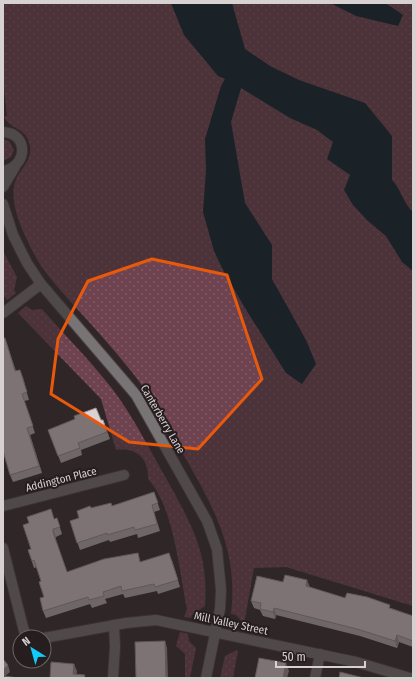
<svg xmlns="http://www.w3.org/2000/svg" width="416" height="681" font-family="'Fira Sans Condensed',sans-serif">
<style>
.grass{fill:url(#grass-dots)}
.water{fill:#021d26}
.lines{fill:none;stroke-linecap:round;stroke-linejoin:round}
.minor-casing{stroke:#4b4143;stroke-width:12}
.minor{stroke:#787374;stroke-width:10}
.wall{fill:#bdb3b5}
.shaded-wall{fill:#9a9294}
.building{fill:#dcd0d3;stroke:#9a9294}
.marked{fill:none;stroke:#e8590c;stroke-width:3;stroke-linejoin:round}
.labels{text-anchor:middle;stroke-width:4;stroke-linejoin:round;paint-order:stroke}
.street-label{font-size:11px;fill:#d7d1d2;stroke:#261d1f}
</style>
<defs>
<pattern id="grass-dots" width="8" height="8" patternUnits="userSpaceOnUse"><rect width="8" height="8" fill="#6e434f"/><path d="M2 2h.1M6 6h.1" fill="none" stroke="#825d67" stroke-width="1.8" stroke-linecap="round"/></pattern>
</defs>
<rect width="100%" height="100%" fill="#302628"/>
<g class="grass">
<path d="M 3,3 L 413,3 L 413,606 L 286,567 L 254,568 L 244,624 L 236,615 L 231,614 C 239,547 211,503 179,447 C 164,421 150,394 131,371 C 111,346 90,323 69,300 C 56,285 42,270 33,252 C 23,232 6,199 17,177 C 22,168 32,159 30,147 C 28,128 11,130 4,117 L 7,116 L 3,80 Z"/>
<polygon points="3,139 9,141 14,150 11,157 3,161"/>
<polygon points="3,251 17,277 14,290 16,293 7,300 3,295"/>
<path d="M 26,306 L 32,310 L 42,309 C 67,338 100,370 121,401 C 138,426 151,452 166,478 C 191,524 209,552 205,606 L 192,615 L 191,618 L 184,617 L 187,609 C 179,571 174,507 148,479 C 149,459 137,447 116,450 L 101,399 L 18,313 Z"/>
<polygon points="180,632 188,634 189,641 196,648 190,678 185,678 185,654 176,646"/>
<polygon points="237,650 238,651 233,678 220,678 225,656"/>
</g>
<g class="water">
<path d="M 171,3 L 232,3 L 245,49 L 270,66 L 299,80 L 365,103 L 392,136 L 392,180 C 401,189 403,203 413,212 L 413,271 L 402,262 L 386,236 L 368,221 L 353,205 L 344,190 L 350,175 L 327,159 L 333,142 L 317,130 L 290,118 L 241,88 L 231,122 L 245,203 L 272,245 L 272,279 L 306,340 L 316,364 L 302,384 L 286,373 L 245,308 L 223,270 L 214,251 L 203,212 L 206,170 L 205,139 L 221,86 L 225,79 L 218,76 L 184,35 Z"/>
<polygon points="330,3 384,3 390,6 403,15 398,26 356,16"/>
</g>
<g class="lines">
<g class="minor-casing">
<g id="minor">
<path d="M 3,132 C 29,133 28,167 3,171"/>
<polyline points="3,187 15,167"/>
<polyline points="3,204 13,235 27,263 41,284 136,395 207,521 217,549 221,590 220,609 206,678"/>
<polyline points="3,313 41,284"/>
<polyline points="3,506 124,475"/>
<polyline points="3,548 24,631 29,637"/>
<polyline points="44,638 126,623 156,620 356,662 410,678"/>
<polyline points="113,678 115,647 114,625"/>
<polyline points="315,678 320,654"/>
</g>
</g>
<use href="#minor" class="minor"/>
</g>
<g class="wall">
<polygon points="5,338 16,371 20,370 29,400 24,401 35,433 30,435 42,473 13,482 10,475 4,446"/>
<polygon points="101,420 103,420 110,439 81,450 82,455 61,463 48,430"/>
<polygon points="154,492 160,510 154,512 160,531 138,538 137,534 110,542 109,540 80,550 70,521 79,518 91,508 112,506"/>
<polygon points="57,518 62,534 56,537 55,539 67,572 141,562 172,560 180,587 158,594 157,591 125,598 123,594 105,599 107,603 92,608 90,604 46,618 43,611 44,597 41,581 37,567 34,568 28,550 31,549"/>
<polygon points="283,582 310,587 345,598 391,608 413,616 413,647 399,642 397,648 360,636 276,615 275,619 263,616 260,610 254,608 251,601"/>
</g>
<g class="shaded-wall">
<polygon points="20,370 23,377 29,400 27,392"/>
<polygon points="27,428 30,435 42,473 39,466"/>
<polygon points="53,529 56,537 55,539 53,532"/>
<polygon points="307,580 310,587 309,593 306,586"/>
<polygon points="274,608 276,615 275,619 273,612"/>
<polygon points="397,635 399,642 397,648 395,641"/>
<polygon points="165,641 167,648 168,678 166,678"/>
<polygon points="286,663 289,671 287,678 283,678"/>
<polygon points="74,664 77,671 76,678 73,674"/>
<polygon points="8,665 10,672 3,678 3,670"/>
</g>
<g class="building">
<polygon points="3,338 5,338 15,371 20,370 27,392 22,394 33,426 27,428 39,466 10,475 3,451 3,447 4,446 3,442"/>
<polygon points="96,408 101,420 103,420 107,432 78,443 80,448 58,456 48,430 75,419 74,416"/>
<polygon points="154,492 158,503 152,505 157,524 135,530 134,527 107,535 107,533 77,543 70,521 79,518 77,511 90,506 91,508 111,503 112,506"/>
<polygon points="51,509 54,519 57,518 60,527 53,529 53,532 67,572 104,559 138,553 140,562 169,553 178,580 155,587 154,584 122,591 121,586 103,592 104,596 89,600 88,597 43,611 40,598 44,597 39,582 41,581 34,560 32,561 28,550 31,549 23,525 29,523 27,517"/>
<polygon points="285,575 307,580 306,586 345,598 347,593 367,597 390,605 389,608 413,616 413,641 397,635 395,641 357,629 274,608 273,612 260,609 261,603 251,601 257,576 283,582"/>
<polygon points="165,641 166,678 136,678 135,642"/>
<polygon points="259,658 286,663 283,678 255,678"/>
<polygon points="3,659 8,665 3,670"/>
<polygon points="51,662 74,664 73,674 85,675 84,678 50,678"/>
<polygon points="340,672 364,678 339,678"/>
<polygon points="5,676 18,678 5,678"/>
</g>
<path d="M0 0H416V681H0ZM 152,259 L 227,275 L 262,379 L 198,449 L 129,442 L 51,394 L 58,339 L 88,281 Z" fill="#302628" fill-opacity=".55" fill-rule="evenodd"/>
<path class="marked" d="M 152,259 L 227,275 L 262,379 L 198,449 L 129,442 L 51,394 L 58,339 L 88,281 Z"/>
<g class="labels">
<g class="street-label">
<text transform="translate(163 419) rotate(60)" y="4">Canterberry Lane</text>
<text transform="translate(61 479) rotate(-14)" y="4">Addington Place</text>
<text transform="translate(231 623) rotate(12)" y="4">Mill Valley Street</text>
</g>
</g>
<rect width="416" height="681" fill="none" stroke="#d7d1d2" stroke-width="8"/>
<g transform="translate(32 649) rotate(323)"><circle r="19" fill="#261d1f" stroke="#6d6567"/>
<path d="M0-3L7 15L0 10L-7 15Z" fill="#11cafa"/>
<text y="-6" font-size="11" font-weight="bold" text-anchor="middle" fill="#d7d1d2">N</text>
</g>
<path d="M276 661v6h89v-6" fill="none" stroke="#d7d1d2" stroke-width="2"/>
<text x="282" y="661" font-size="12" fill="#d7d1d2" stroke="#261d1f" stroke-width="3" paint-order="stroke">50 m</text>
</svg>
